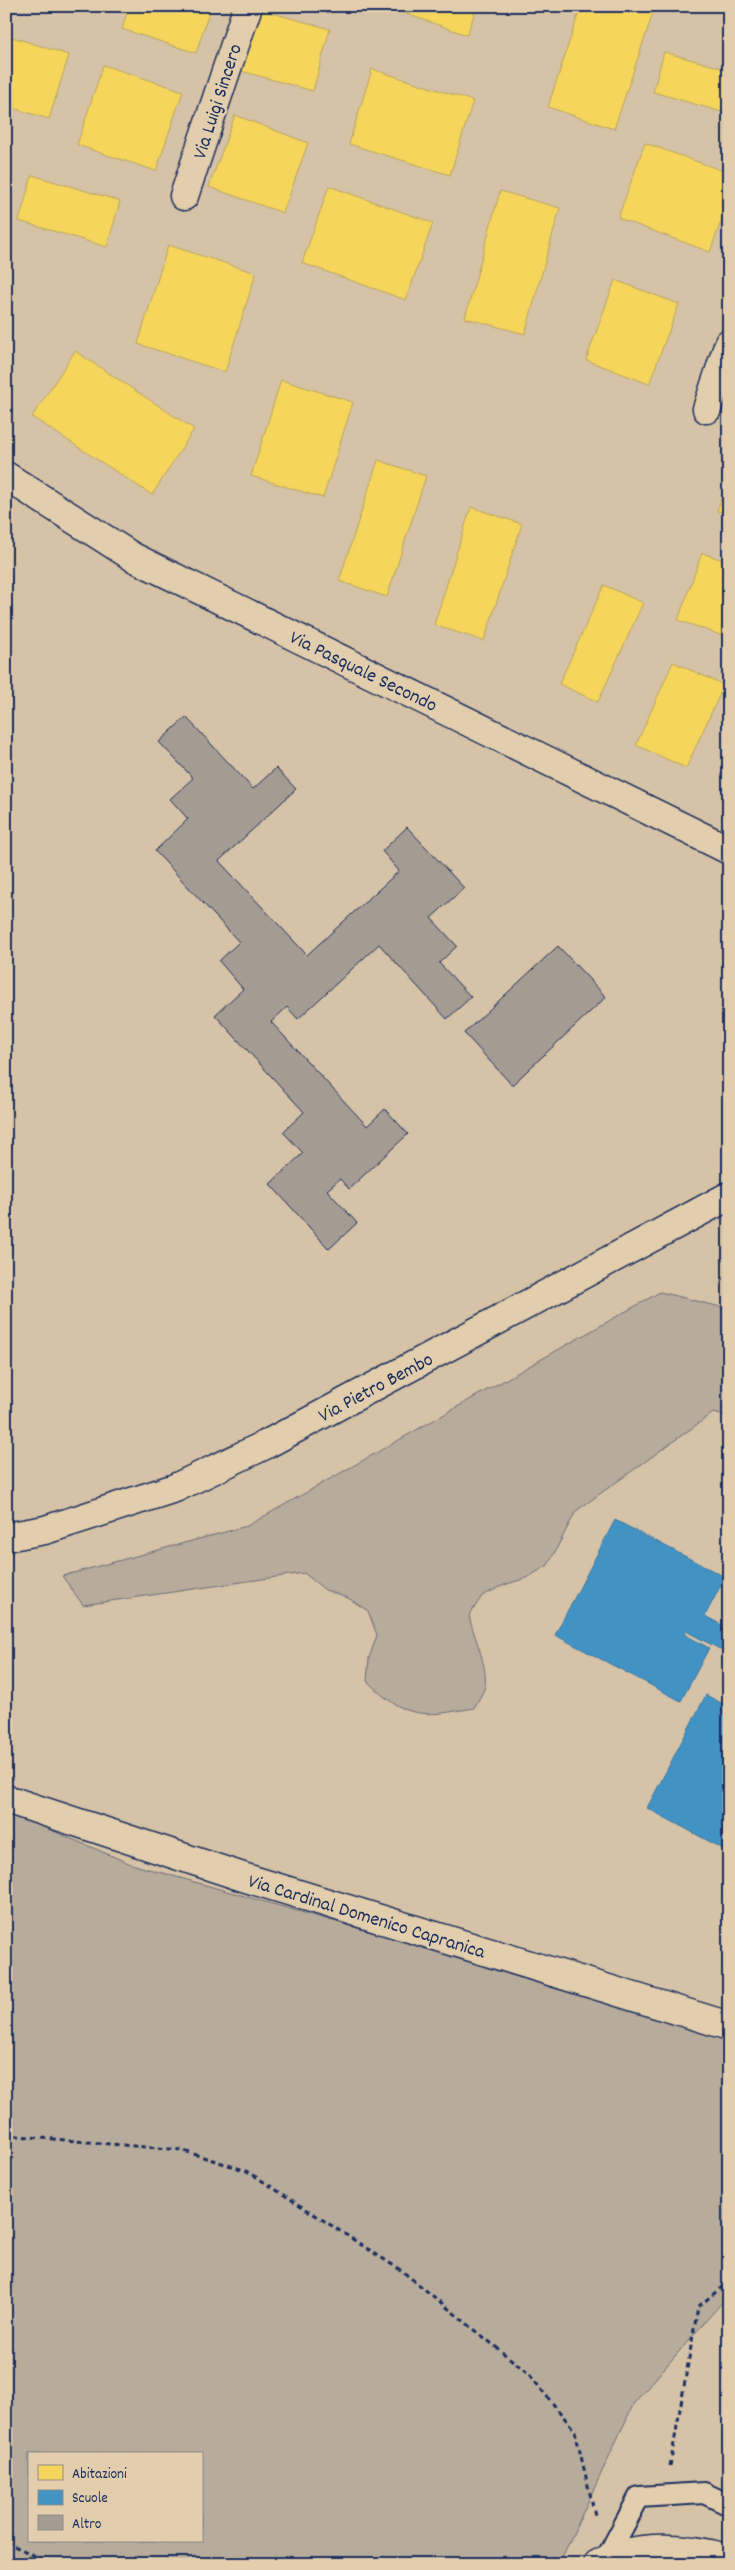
<svg xmlns="http://www.w3.org/2000/svg" width="735" height="2570" font-family="Dekko,sans-serif">
<style>
.green{fill:#b7ab9b;stroke:#696d7c;fill-rule:evenodd}
.homes{fill:#f6d55c;stroke:#b4a35d}
.schools{fill:#4393c3;stroke:#3775a5}
.building{fill:#a49c93;stroke:#1b2f5e}
.lines{fill:none;stroke-linecap:round;stroke-linejoin:round}
.lane-casing{stroke:#1b2f5e;stroke-width:24}
.street-casing{stroke:#1b2f5e;stroke-width:31}
.secondary-casing{stroke:#1b2f5e;stroke-width:31}
.path{stroke:#1b2f5e;stroke-width:3;stroke-dasharray:5 4;stroke-linecap:butt}
.lane{stroke:#e2cdac;stroke-width:20}
.street{stroke:#e2cdac;stroke-width:28}
.secondary{stroke:#e2cdac;stroke-width:28}
.labels{text-anchor:middle;stroke-width:5;stroke-linejoin:round;paint-order:stroke}
.street-label{font-size:20px;fill:#1b2f5e;stroke:#e2cdac}
</style>
<rect width="100%" height="100%" fill="#d6c3a7"/>
<filter id="ink" filterUnits="userSpaceOnUse"><feTurbulence type="fractalNoise" baseFrequency=".02" numOctaves="2"/><feDisplacementMap in="SourceGraphic" scale="10" xChannelSelector="R" yChannelSelector="G"/><feConvolveMatrix kernelMatrix="1 2 1 2 8 2 1 2 1" color-interpolation-filters="sRGB"/></filter>
<g filter="url(#ink)">
<g class="green">
<path d="M 660,1292 L 729,1309 L 729,1417 L 713,1413 L 576,1511 L 548,1565 L 527,1578 L 504,1585 L 482,1596 L 469,1616 C 474,1637 488,1666 485,1686 C 483,1693 477,1702 474,1708 C 423,1717 406,1720 367,1681 L 369,1658 L 377,1635 L 368,1611 L 348,1598 L 325,1590 L 304,1573 L 83,1605 L 62,1576 L 247,1526 Z"/>
<path d="M 6,1811 L 131,1864 L 729,2033 L 729,2298 L 725,2299 L 634,2403 L 559,2564 L 6,2564 ZM 29,2454 L 201,2454 L 201,2541 L 29,2541 Z"/>
</g>
<g class="homes">
<polygon points="71,6 88,6 86,11"/>
<polygon points="129,6 211,6 196,53 122,29"/>
<polygon points="393,6 477,6 467,35 392,9"/>
<polygon points="581,6 632,6 653,13 614,129 548,107"/>
<polygon points="258,9 330,29 313,91 241,71"/>
<polygon points="6,35 69,55 49,119 6,106"/>
<polygon points="664,52 729,70 729,114 653,92"/>
<polygon points="103,65 183,91 156,171 77,145"/>
<polygon points="372,69 473,101 450,175 349,144"/>
<polygon points="235,115 308,143 283,213 209,187"/>
<polygon points="645,143 729,173 729,199 710,252 618,218"/>
<polygon points="32,175 120,201 107,247 19,221"/>
<polygon points="329,186 433,223 406,300 302,263"/>
<polygon points="500,191 560,208 525,334 465,318"/>
<polygon points="168,245 256,273 225,372 138,344"/>
<polygon points="615,280 679,304 649,384 586,360"/>
<polygon points="75,351 194,429 152,495 32,417"/>
<polygon points="281,380 353,402 323,498 251,476"/>
<polygon points="378,460 426,476 387,597 339,581"/>
<polygon points="729,475 729,514 717,511"/>
<polygon points="471,507 522,524 484,641 434,625"/>
<polygon points="702,553 729,562 729,638 678,620"/>
<polygon points="604,585 643,603 598,702 559,684"/>
<polygon points="673,662 724,685 686,768 636,745"/>
</g>
<g class="schools">
<polygon points="615,1520 725,1577 705,1616 729,1629 729,1654 686,1631 684,1634 709,1648 681,1701 555,1635"/>
<polygon points="706,1695 725,1705 729,1698 729,1852 647,1808"/>
</g>
<g class="building">
<polygon points="186,717 253,789 276,768 296,789 219,861 307,955 399,871 382,851 407,827 464,888 431,918 457,946 439,963 471,997 447,1019 379,944 298,1019 287,1007 271,1022 367,1126 385,1109 408,1134 349,1189 340,1179 327,1190 357,1223 329,1249 270,1184 303,1153 283,1132 304,1112 215,1015 243,989 219,961 239,942 155,851 188,819 170,799 193,778 159,742"/>
<polygon points="558,946 606,997 512,1085 464,1033"/>
</g>
<g class="lines">
<g class="lane-casing">
<polyline id="lane" points="606,2559 639,2497 704,2493 729,2505"/>
</g>
<g class="street-casing">
<g id="street">
<polyline points="184,196 248,6"/>
<polyline points="707,409 729,343"/>
<polyline points="6,1799 246,1878 729,2026"/>
<path d="M 598,2564 C 635,2543 689,2546 729,2559"/>
</g>
</g>
<g class="secondary-casing">
<g id="secondary">
<polyline points="6,476 133,557 729,850"/>
<polyline points="6,1537 45,1530 175,1488 265,1445 729,1196"/>
</g>
</g>
<g class="path">
<polyline points="6,2135 181,2150 247,2171 402,2271 528,2373 575,2431 595,2515"/>
<polyline points="670,2466 698,2307 729,2281"/>
<polyline points="6,2542 52,2564"/>
</g>
<use href="#lane" class="lane"/>
<use href="#street" class="street"/>
<use href="#secondary" class="secondary"/>
</g>
</g>
<g class="labels">
<g class="street-label">
<text transform="translate(216 101) rotate(-72)" y="7">Via Luigi Sincero</text>
<text transform="translate(364 670) rotate(26)" y="7">Via Pasquale Secondo</text>
<text transform="translate(375 1386) rotate(-28)" y="7">Via Pietro Bembo</text>
<text transform="translate(367 1915) rotate(17)" y="7">Via Cardinal Domenico Capranica</text>
</g>
</g>
<rect width="735" height="2570" fill="none" stroke="#e2cdac" stroke-width="25"/>
<rect x="12" y="12" width="710" height="2545" fill="none" stroke="#1b2f5e" stroke-width="2" filter="url(#ink)"/>
<rect x="28" y="2452" width="175" height="90" fill="#e2cdac" stroke="#928e8d"/>
<rect x="38" y="2465" width="25" height="15" fill="#f6d55c" stroke="#928e8d"/>
<text x="72" y="2478" font-size="15" fill="#1b2f5e">Abitazioni</text>
<rect x="38" y="2490" width="25" height="15" fill="#4393c3" stroke="#928e8d"/>
<text x="72" y="2502" font-size="15" fill="#1b2f5e">Scuole</text>
<rect x="38" y="2515" width="25" height="15" fill="#a49c93" stroke="#928e8d"/>
<text x="72" y="2528" font-size="15" fill="#1b2f5e">Altro</text>
</svg>
